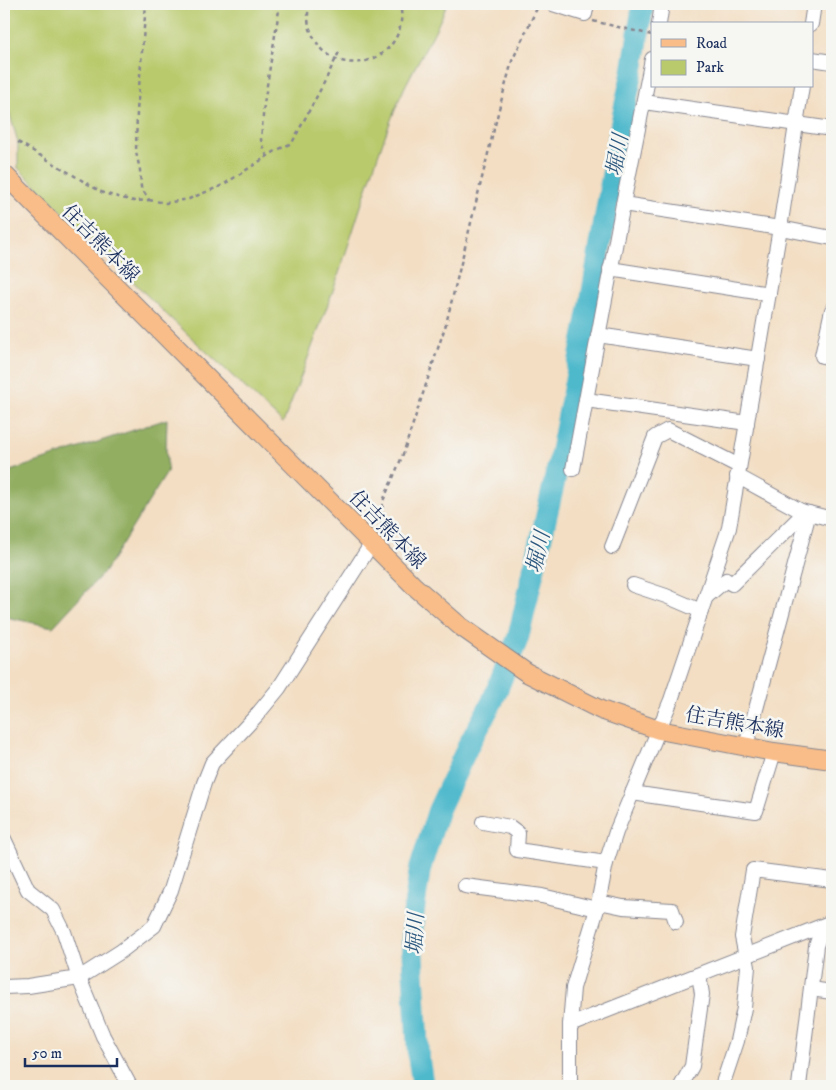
<svg xmlns="http://www.w3.org/2000/svg" width="836" height="1090" font-family="'IM FELL DW Pica','Noto Serif JP',serif">
<style>
.green{fill:#b9ca6d;stroke:#6a7c66}
.forest{fill:#92ae60;stroke:#566e5f}
.lines{fill:none;stroke-linecap:round;stroke-linejoin:round}
.river{stroke:#4fb9cc;stroke-width:22}
.minor-casing{stroke:#878690;stroke-width:16}
.major-casing{stroke:#878690;stroke-width:20}
.path{stroke:#878690;stroke-width:2.5;stroke-dasharray:4 4;stroke-linecap:butt}
.minor{stroke:#fff;stroke-width:14}
.major{stroke:#f8bd89;stroke-width:18}
.labels{text-anchor:middle;stroke-width:5;stroke-linejoin:round;paint-order:stroke}
.street-label{font-size:20px;fill:#1b2f5e;stroke:#f6f6f2}
.water-label{font-size:21px;font-style:italic;fill:#2b587f;stroke:#f6f6f2}
</style>
<rect width="100%" height="100%" fill="#f6f6f2"/>
<filter id="ink" filterUnits="userSpaceOnUse"><feTurbulence type="fractalNoise" baseFrequency=".02" numOctaves="2"/><feDisplacementMap in="SourceGraphic" scale="10" xChannelSelector="R" yChannelSelector="G"/><feConvolveMatrix kernelMatrix="1 2 1 2 8 2 1 2 1" color-interpolation-filters="sRGB"/></filter>
<filter id="wash" filterUnits="userSpaceOnUse"><feTurbulence type="fractalNoise" baseFrequency=".0096" numOctaves="4" result="noise"/><feDisplacementMap in="SourceGraphic" scale="20" xChannelSelector="R" yChannelSelector="G"/><feGaussianBlur stdDeviation="1.12" result="paint"/><feColorMatrix in="noise" values="0 0 0 0 0 0 0 0 0 0 0 0 0 0 0 0 0 1.4 0 .05"/><feComposite in="paint" operator="in"/></filter>
<g filter="url(#wash)">
<rect width="100%" height="100%" fill="#f3dec3"/>
<path class="green" d="M 4,4 L 447,4 C 435,36 415,64 401,95 C 375,157 357,221 335,285 C 318,331 301,377 283,423 L 166,314 L 18,168 L 18,142 L 4,95 Z"/>
<polygon class="forest" points="167,419 166,450 168,471 105,571 53,627 10,618 4,614 4,473"/>
<g class="lines">
<polyline class="river" points="423,1086 418,1055 412,944 413,917 420,869 438,811 469,744 492,702 518,638 561,453 590,306 621,124 633,69 643,4"/>
</g>
</g>
<g filter="url(#ink)">
<g class="lines">
<g class="minor-casing">
<g id="minor">
<polyline points="553,4 585,14 587,4"/>
<polyline points="659,24 662,4"/>
<polyline points="811,24 814,4"/>
<polyline points="812,59 832,62"/>
<polyline points="644,102 832,129"/>
<polyline points="623,204 780,228 832,238"/>
<polyline points="610,269 769,294"/>
<polyline points="832,310 822,356 832,358"/>
<polyline points="598,335 758,359"/>
<polyline points="586,400 747,423"/>
<polyline points="573,469 623,204 652,59"/>
<polyline points="737,476 801,511"/>
<polyline points="612,547 655,437 668,430 739,466"/>
<polyline points="633,585 666,596 701,611"/>
<polyline points="706,597 726,580 732,584 799,518 801,511 832,519"/>
<polyline points="746,746 809,513"/>
<polyline points="632,793 756,811 774,752"/>
<polyline points="483,822 510,827 518,833 517,850 606,863"/>
<polyline points="4,839 28,890 53,910 64,932 79,978 103,1036 130,1086"/>
<polyline points="465,886 542,896 597,909"/>
<polyline points="599,902 623,907 672,910 676,922"/>
<polyline points="4,987 28,986 79,978 120,952 154,926 171,890 204,783 212,763 256,716 279,688 372,543"/>
<polyline points="811,989 832,992"/>
<polyline points="570,1025 832,922"/>
<polyline points="570,1086 570,1025 573,988 597,909 606,863 616,832 671,700 729,528 780,228 802,86"/>
<polyline points="681,1086 692,1066 702,994 699,975"/>
<polyline points="722,1086 737,1041 744,1008 748,967 742,937 753,870 832,880"/>
<polyline points="799,1086 816,946 823,926"/>
</g>
</g>
<g class="major-casing">
<polyline id="major" points="4,174 414,586 460,626 527,673 601,710 659,730 774,752 832,760"/>
</g>
<g class="path">
<path d="M 310,4 C 306,15 308,27 314,38 C 340,86 412,58 400,4"/>
<polyline points="593,21 652,35"/>
<polyline points="18,142 103,193 134,201 149,200 141,187 140,170 136,152 137,111 146,4"/>
<polyline points="267,157 261,140 264,104 280,4"/>
<polyline points="149,200 166,203 189,199 223,185 277,150 292,143 325,81 340,50"/>
<polyline points="379,531 381,529 383,501 402,457 446,324 499,109 512,61 539,4"/>
</g>
<use href="#minor" class="minor"/>
<use href="#major" class="major"/>
</g>
</g>
<g class="labels">
<g class="street-label">
<text transform="translate(101 243) rotate(45)" y="7">住吉熊本線</text>
<text transform="translate(388 529) rotate(46)" y="7">住吉熊本線</text>
<text transform="translate(735 722) rotate(10)" y="7">住吉熊本線</text>
</g>
<g class="water-label">
<text transform="translate(617 155) rotate(-80)" y="7">堀川</text>
<text transform="translate(538 552) rotate(-77)" y="7">堀川</text>
<text transform="translate(415 934) rotate(-87)" y="7">堀川</text>
</g>
</g>
<rect width="836" height="1090" fill="none" stroke="#f6f6f2" stroke-width="20"/>
<rect x="651" y="22" width="162" height="65" fill="#f6f6f2" stroke="#9ea6b7"/>
<rect x="661" y="39" width="25" height="8" fill="#f8bd89" stroke="#9ea6b7"/>
<text x="696" y="48" font-size="15" fill="#1b2f5e">Road</text>
<rect x="661" y="60" width="25" height="15" fill="#b9ca6d" stroke="#9ea6b7"/>
<text x="696" y="72" font-size="15" fill="#1b2f5e">Park</text>
<path d="M25 1058v8h92v-8" fill="none" stroke="#1b2f5e" stroke-width="2.5"/>
<text x="32" y="1058" font-size="15" fill="#1b2f5e" stroke="#f6f6f2" stroke-width="4" paint-order="stroke">50 m</text>
</svg>
